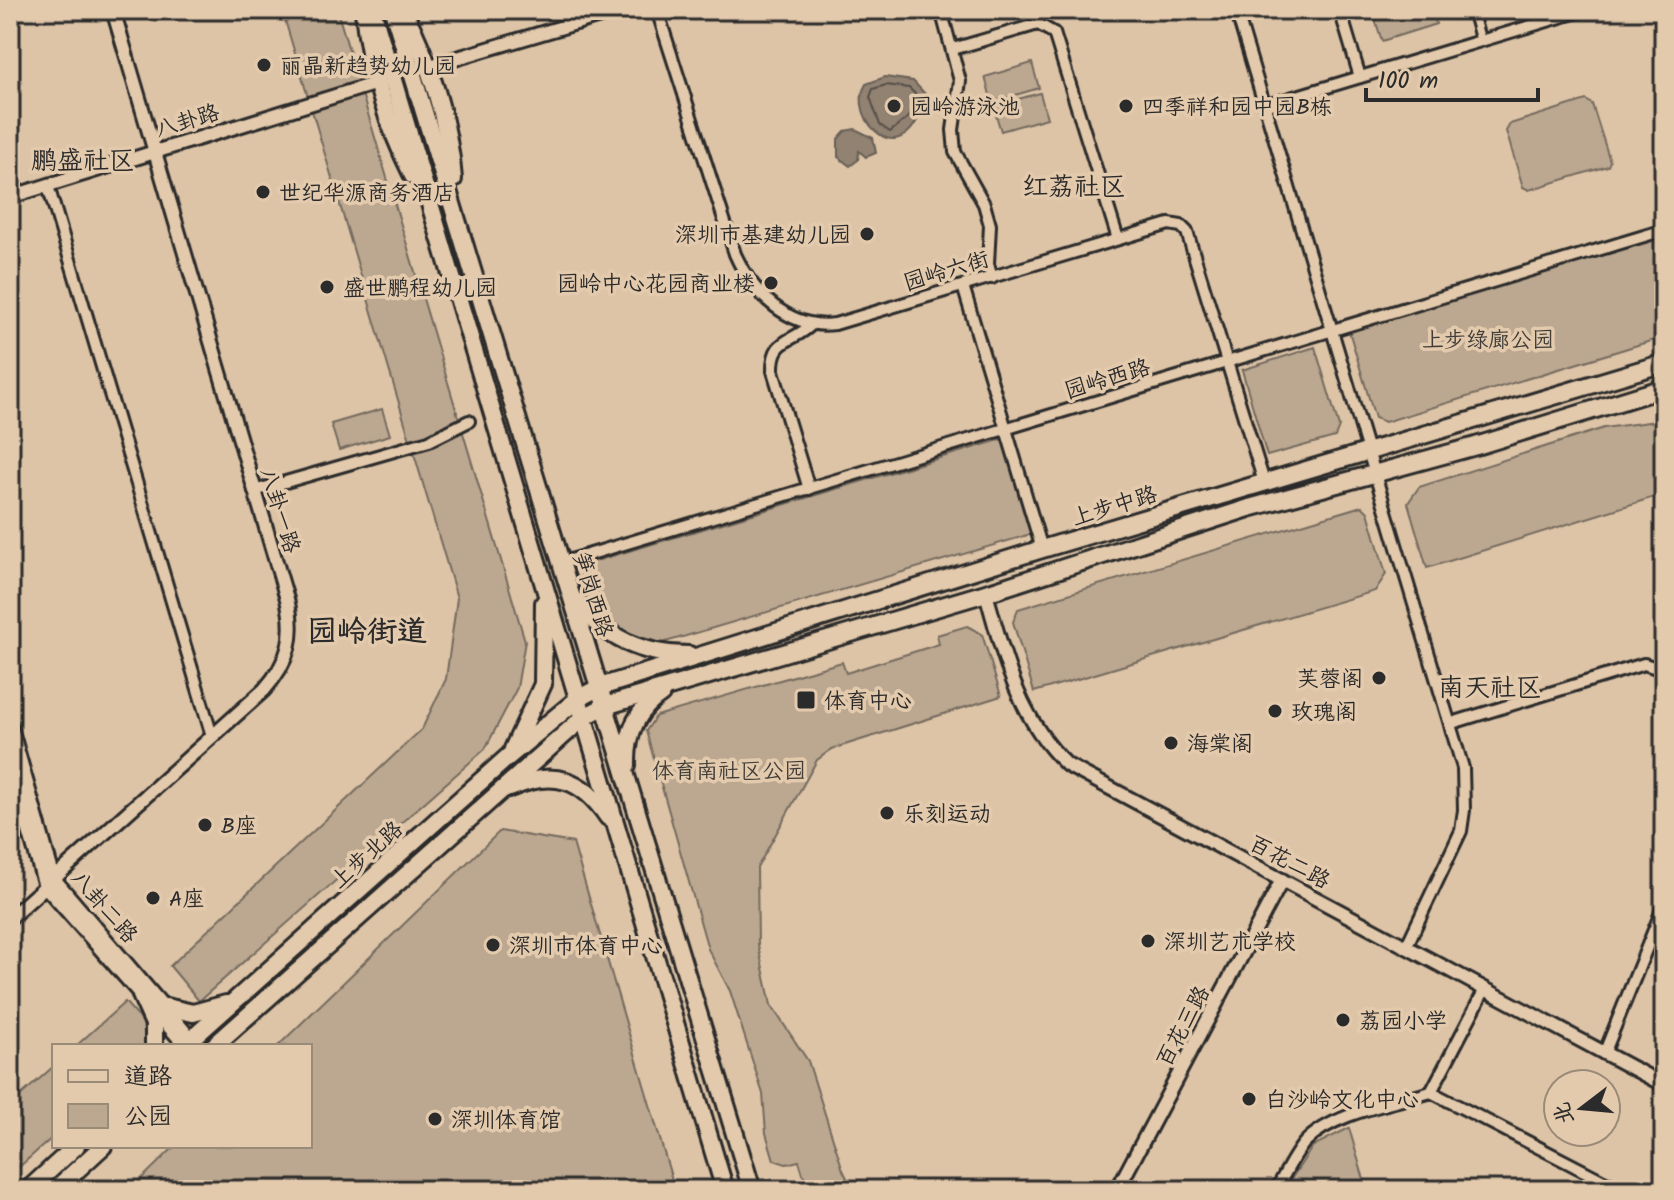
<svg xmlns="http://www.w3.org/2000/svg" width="1674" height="1200" font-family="Kalam,'LXGW WenKai TC',sans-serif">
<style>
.green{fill:#bca890;stroke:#746a5e;stroke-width:2}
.water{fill:#918272;stroke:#685f56;stroke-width:2}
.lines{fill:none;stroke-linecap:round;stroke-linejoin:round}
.shore{stroke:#544e47;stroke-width:2}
.pedestrian-casing{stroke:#2b2b2b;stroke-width:14}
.minor-casing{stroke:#2b2b2b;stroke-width:16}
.tertiary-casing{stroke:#2b2b2b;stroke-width:18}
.primary-casing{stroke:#2b2b2b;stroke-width:22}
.pedestrian{stroke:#e4caac;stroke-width:8}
.minor{stroke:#e4caac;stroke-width:10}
.tertiary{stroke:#e4caac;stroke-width:12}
.primary{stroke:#e4caac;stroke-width:16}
.poi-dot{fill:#2b2b2b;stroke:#e4caac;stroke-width:3}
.labels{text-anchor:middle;stroke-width:7;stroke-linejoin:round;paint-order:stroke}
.poi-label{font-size:22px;fill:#2b2b2b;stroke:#e4caac;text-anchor:start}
.street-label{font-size:22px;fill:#2b2b2b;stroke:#e4caac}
.park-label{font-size:22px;fill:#413e3a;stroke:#e4caac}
.quarter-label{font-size:26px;fill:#2b2b2b;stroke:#e4caac}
.district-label{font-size:30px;font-weight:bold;fill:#2b2b2b;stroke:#e4caac}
</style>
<rect width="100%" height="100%" fill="#ddc4a7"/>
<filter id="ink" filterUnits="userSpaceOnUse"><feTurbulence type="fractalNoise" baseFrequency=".0125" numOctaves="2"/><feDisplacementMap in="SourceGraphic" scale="16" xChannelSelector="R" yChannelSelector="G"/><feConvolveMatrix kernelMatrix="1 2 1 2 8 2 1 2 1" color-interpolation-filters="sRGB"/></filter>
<g filter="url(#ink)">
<g class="green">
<polygon points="282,10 337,10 525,641 517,688 485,749 199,1001 170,966 422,729 446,679 457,598"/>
<polygon points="1372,10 1432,10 1436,24 1382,41"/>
<polygon points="1032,63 1039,88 992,102 985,77"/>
<polygon points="1040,93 1047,118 1001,131 993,106"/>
<polygon points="1586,100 1592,104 1610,161 1608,166 1529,190 1523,187 1506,131 1510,124"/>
<polygon points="1664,235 1664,337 1385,422 1375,418 1349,331"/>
<polygon points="1315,347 1339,427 1335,437 1267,456 1242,370"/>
<polygon points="382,409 390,435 339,450 331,424"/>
<polygon points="1664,420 1664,494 1427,568 1408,503 1419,487 1604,428"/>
<path d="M 1003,439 L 1031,534 L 659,644 C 611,631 593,614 579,566 Z"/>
<polygon points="1362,506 1368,512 1386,574 1375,591 1034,692 1013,622 1018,609"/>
<polygon points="967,626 982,634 1001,696 832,749 817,760 757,868 758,945 771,1005 808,1061 843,1170 853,1190 808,1190 799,1161 786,1164 774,1160 766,1133 763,1094 730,991 708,949 646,731 656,716 842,662 846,673 939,644 937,635"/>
<polygon points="500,831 573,843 675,1190 130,1190 175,1146 310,1146 310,1046 278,1046"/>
<polygon points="125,1002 143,1022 145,1046 76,1046"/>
<polygon points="54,1066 54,1136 10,1175 10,1105"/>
<polygon points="1349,1128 1367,1190 1284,1190 1313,1146"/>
</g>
<g class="water">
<path d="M 885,77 L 913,81 L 926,95 C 905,183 845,117 866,84 Z"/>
<polygon points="855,129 873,138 876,153 866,157 859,151 858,160 850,166 838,157 838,139 845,131"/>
</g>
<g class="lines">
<polygon class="shore" points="886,85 909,88 917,96 910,116 890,132 880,125 870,97 873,89"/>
<g class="pedestrian-casing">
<polyline id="pedestrian" points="1472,10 1479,35"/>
</g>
<g class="minor-casing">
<g id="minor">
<path d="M 657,10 L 735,254 C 752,293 789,330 835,324 L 1169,224 L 1181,226 L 1187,232 L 1264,482"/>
<polyline points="941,10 960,81 953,130 955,152 984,204 990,225 988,264 992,278"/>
<polyline points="1236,10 1463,768 1464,810 1461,831 1407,945"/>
<polyline points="1340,10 1360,77"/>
<polyline points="953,49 1038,24 1054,33 1118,239"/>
<polyline points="1267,105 1584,10"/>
<polyline points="48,186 212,736"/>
<polyline points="963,286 1042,549"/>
<path d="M 809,489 L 773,371 C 772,337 792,344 812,324"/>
<polyline points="254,491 429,441 469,421"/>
<polyline points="561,563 1664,230"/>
<polyline points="1452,723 1644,664 1660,669 1664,683"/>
<polyline points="1604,1054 1664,905"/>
<polyline points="1431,1092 1485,989"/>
<path d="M 1276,1190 C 1285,1174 1293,1156 1305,1142 C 1334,1112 1393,1104 1431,1092 L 1621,1190"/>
</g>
</g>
<g class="tertiary-casing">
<g id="tertiary">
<polyline points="427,67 620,10"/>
<polyline points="10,197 377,83"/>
<path d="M 986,593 C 1004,657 1018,718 1067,765 L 1664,1085"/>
<polyline points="10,724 54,879 197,1046"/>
<polyline points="10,765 45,886 186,1046"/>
<path d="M 10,918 L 264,690 C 289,662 296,636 287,599 L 113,10"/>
<polyline points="1117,1190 1282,880"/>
</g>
</g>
<g class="primary-casing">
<g id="primary">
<polyline points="372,10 725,1190"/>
<polyline points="393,10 752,1190"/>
<path d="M 403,10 C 429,60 449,122 453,179"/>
<path d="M 364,12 C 370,70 387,124 413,176"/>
<path d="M 578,602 C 605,638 643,655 689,655"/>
<polyline points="513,749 543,684 544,603"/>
<path d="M 627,766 C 626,736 635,711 661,694"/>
<path d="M 510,788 C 553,769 582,778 608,817"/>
<polyline points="141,995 154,1024 154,1046"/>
<polyline points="166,1007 193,1013 226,1004"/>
<polyline points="184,1046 509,756 579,698 600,687 1042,549 1664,363"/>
<polyline points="214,1046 584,717 605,706 986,593 1249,508 1476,446 1664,388"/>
<polyline points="28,1190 76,1146"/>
<polyline points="55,1190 103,1146"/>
</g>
</g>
<use href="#pedestrian" class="pedestrian"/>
<use href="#minor" class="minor"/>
<use href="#tertiary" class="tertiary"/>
<use href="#primary" class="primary"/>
</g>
</g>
<g class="poi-dot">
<circle cx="264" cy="65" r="8"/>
<circle cx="894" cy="106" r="8"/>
<circle cx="1126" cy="106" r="8"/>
<circle cx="263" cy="192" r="8"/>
<circle cx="867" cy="234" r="8"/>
<circle cx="771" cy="283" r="8"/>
<circle cx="327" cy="287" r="8"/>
<circle cx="1379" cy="678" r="8"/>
<rect x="796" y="690" width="20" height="20" rx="4"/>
<circle cx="1275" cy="711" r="8"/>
<circle cx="1171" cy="743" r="8"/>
<circle cx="887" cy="813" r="8"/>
<circle cx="205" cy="825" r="8"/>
<circle cx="153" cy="898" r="8"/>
<circle cx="1148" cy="941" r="8"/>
<circle cx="493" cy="945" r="8"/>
<circle cx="1343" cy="1020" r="8"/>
<circle cx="1249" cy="1099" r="8"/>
<circle cx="435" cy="1119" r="8"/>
</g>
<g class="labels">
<g class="poi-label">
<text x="280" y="73">丽晶新趋势幼儿园</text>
<text x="910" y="114">园岭游泳池</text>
<text x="1142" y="114">四季祥和园中园B栋</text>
<text x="279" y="200">世纪华源商务酒店</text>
<text x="851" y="242" text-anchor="end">深圳市基建幼儿园</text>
<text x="755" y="291" text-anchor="end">园岭中心花园商业楼</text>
<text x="343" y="295">盛世鹏程幼儿园</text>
<text x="1363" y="686" text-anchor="end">芙蓉阁</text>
<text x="824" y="708">体育中心</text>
<text x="1291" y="719">玫瑰阁</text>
<text x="1187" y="751">海棠阁</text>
<text x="903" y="821">乐刻运动</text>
<text x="221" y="833">B座</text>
<text x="169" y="906">A座</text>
<text x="1164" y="949">深圳艺术学校</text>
<text x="509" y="953">深圳市体育中心</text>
<text x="1359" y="1028">荔园小学</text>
<text x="1265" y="1107">白沙岭文化中心</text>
<text x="451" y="1127">深圳体育馆</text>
</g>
<g class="street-label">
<text transform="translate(187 120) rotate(-17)" y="8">八卦路</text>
<text transform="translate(946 270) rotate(-17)" y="8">园岭六街</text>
<text transform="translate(1107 378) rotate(-17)" y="8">园岭西路</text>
<text transform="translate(1114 505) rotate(-17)" y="8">上步中路</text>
<text transform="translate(281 510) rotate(73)" y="8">八卦一路</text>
<text transform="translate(594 594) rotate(73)" y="8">笋岗西路</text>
<text transform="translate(366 854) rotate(-42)" y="8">上步北路</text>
<text transform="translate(1290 861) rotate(28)" y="8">百花二路</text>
<text transform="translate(105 906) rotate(49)" y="8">八卦二路</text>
<text transform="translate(1182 1026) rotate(-62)" y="8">百花三路</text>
</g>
<g class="park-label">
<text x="1488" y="347">上步绿廊公园</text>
<text x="729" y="778">体育南社区公园</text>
</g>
<g class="quarter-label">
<text x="83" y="169">鹏盛社区</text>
<text x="1074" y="195">红荔社区</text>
<text x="1490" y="696">南天社区</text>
</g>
<g class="district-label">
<text x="367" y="641">园岭街道</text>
</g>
</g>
<rect width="1674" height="1200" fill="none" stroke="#e4caac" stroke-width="40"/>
<rect x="20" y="20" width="1634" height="1160" fill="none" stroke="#2b2b2b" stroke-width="3" filter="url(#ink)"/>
<rect x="52" y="1044" width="260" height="104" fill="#e4caac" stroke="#9a8a78" stroke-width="2"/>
<rect x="68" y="1070" width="40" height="12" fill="#e4caac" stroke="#9a8a78" stroke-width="2"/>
<text x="124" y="1084" font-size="24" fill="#2b2b2b">道路</text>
<rect x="68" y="1104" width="40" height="24" fill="#bca890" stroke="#9a8a78" stroke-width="2"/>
<text x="124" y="1124" font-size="24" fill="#2b2b2b">公园</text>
<g transform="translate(1582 1108) rotate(254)"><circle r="38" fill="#e4caac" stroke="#9a8a78" stroke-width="2"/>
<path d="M0-6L14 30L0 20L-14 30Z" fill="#2b2b2b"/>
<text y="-12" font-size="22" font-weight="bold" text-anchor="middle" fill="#2b2b2b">北</text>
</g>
<path d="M1366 88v12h172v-12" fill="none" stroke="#2b2b2b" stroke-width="4"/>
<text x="1378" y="88" font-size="24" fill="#2b2b2b" stroke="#e4caac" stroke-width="6" paint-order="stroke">100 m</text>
</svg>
